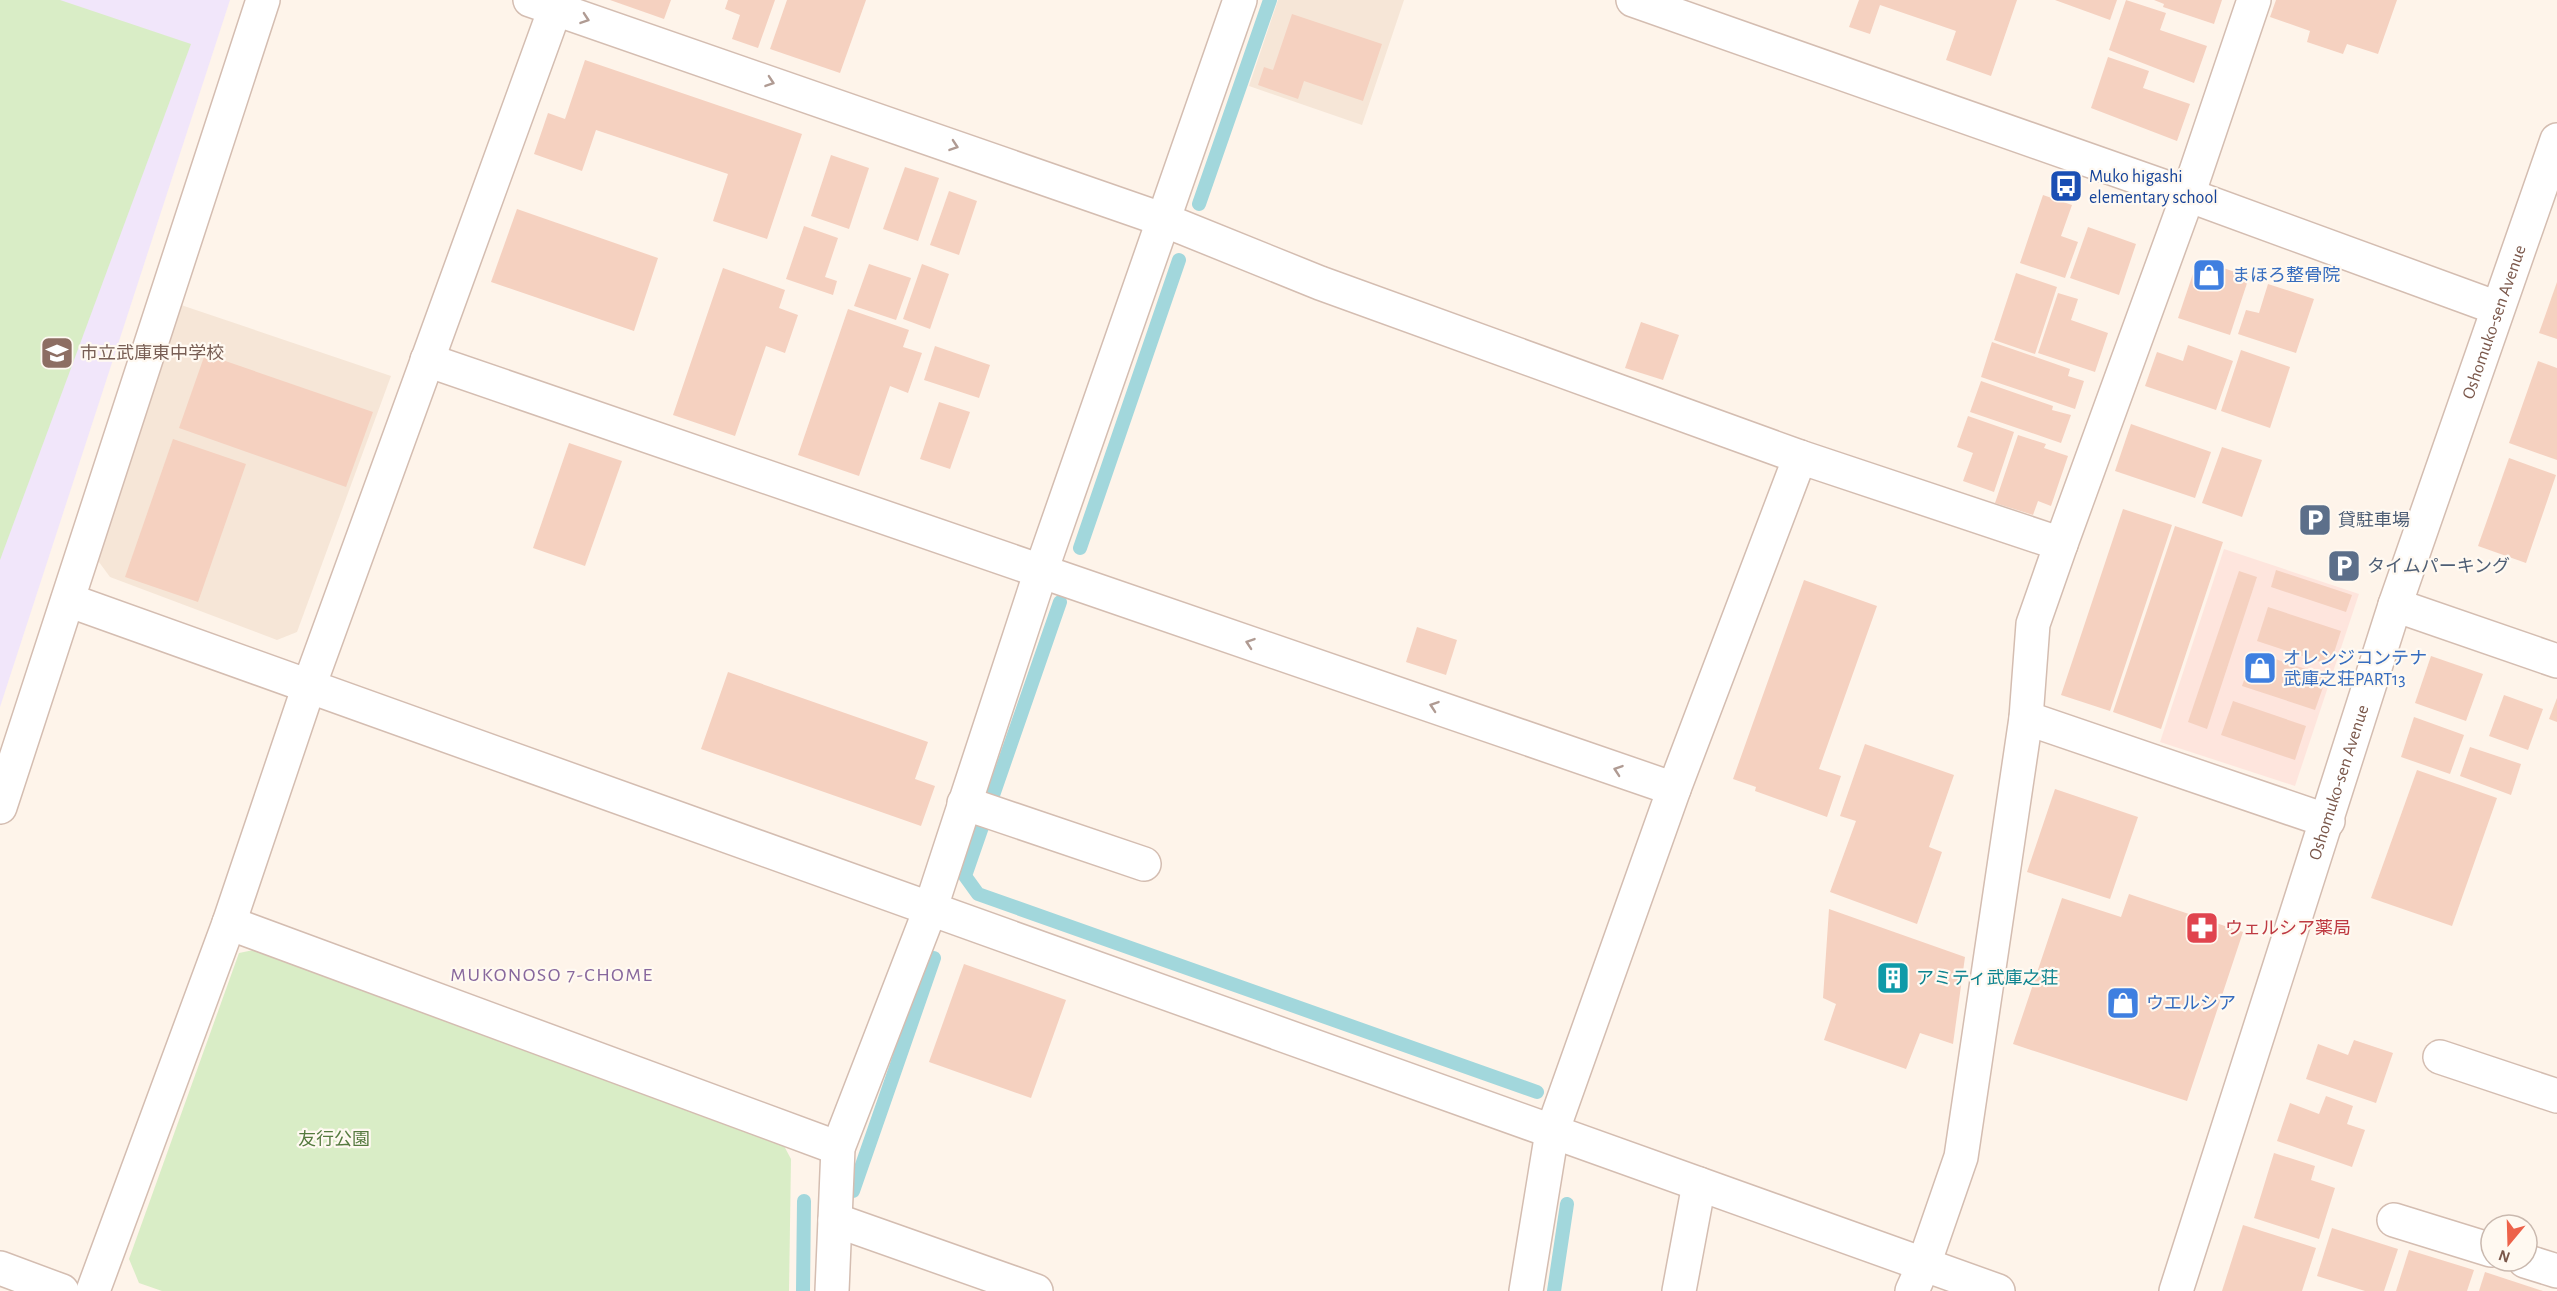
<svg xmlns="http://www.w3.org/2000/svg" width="2557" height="1291" font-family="'Alegreya Sans','Noto Sans JP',sans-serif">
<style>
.residential{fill:#f6e6d7}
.commercial{fill:#fee5dd}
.education{fill:#f1e6fa}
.green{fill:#d9edc6}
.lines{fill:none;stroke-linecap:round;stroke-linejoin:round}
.stream{stroke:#a2d7dc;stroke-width:14}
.building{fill:#f5d1c0}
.minor-casing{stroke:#d4bdb1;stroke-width:36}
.minor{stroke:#fff;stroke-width:33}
.oneway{stroke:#b09b93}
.labels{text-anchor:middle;stroke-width:4.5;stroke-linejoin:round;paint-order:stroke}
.transit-label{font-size:18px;fill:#164399;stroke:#fff9f1;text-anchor:start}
.shop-label{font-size:18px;fill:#366cbe;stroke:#fff9f1;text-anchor:start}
.street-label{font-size:18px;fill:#7b584b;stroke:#fff9f1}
.education-label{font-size:18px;fill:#785e54;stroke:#fff9f1;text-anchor:start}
.service-label{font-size:18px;fill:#4e5e75;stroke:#fff9f1;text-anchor:start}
.health-label{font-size:18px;fill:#be3a42;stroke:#fff9f1;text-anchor:start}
.culture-label{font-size:18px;fill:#0d838f;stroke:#fff9f1;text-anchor:start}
.park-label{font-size:18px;fill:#557a3f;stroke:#fff9f1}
.neighbourhood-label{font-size:20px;letter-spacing:1.5px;fill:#87679d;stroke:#fff9f1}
</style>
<rect width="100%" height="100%" fill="#fef4ea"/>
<g class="residential">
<polygon points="1278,0 1404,0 1362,125 1249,86"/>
<polygon points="181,305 391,376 297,632 277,640 110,577 96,558"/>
</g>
<polygon class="commercial" points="2224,549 2359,594 2295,786 2160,742"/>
<polygon class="education" points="0,0 230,0 0,707"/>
<g class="green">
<polygon points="0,0 60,0 191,44 0,560"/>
<polygon points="259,949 783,1144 791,1159 789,1291 162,1291 139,1283 129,1259 239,953"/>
</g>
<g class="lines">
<g class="stream">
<polyline points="1199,204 1270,0"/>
<polyline points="1080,548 1179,260"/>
<polyline points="1060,602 965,876 978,894 1537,1092"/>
<polyline points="853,1191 934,958"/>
<polyline points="803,1291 804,1201"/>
<polyline points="1554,1291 1567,1204"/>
</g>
</g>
<g class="building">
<polygon points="610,0 671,0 664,19"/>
<polygon points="728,0 775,0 758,48 732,39 740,15 725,9"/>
<polygon points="787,0 866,0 840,73 770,49"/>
<polygon points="1859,0 2017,0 1991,76 1946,60 1956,31 1880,5 1870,34 1849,27"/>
<polygon points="2055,0 2117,0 2110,20"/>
<polygon points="2126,0 2166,13 2160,30 2207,46 2194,83 2109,50"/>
<polygon points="2154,0 2222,0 2214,24 2163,7 2164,4"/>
<polygon points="2276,0 2397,0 2378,54 2347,44 2343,54 2307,42 2310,31 2270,17"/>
<polygon points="1292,14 1382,44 1363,101 1304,81 1298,99 1258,85 1264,67 1273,70"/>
<polygon points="2108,57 2149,71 2143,88 2190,104 2177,141 2091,108"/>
<polygon points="585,60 802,134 767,239 713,221 728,174 596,130 582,171 534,154 548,113 565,119"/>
<polygon points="831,155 869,168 849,229 811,216"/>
<polygon points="905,167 939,178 918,241 883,229"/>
<polygon points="949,191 977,201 959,255 930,245"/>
<polygon points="2043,195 2072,205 2061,236 2078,242 2065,278 2020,263"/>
<polygon points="517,209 658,258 634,331 491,282"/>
<polygon points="804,226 838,238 825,277 837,281 833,295 786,279"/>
<polygon points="2088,227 2136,244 2119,295 2070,278"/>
<polygon points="2198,259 2249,277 2230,335 2178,318"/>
<polygon points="869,264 911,278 896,320 854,306"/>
<polygon points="922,264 949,274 930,329 903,319"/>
<polygon points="723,268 785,290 779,308 798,315 785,353 766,346 735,436 673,415"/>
<polygon points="2016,273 2057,287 2035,354 1994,340"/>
<polygon points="2557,282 2557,339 2539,333"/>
<polygon points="2268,284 2314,299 2296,353 2238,334 2246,310 2259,313"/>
<polygon points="2058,293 2078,299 2071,320 2108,333 2095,372 2038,353"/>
<polygon points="848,309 909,330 903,347 922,353 908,393 890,386 859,476 798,455"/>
<polygon points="1641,322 1679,335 1663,380 1625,368"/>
<polygon points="1992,342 2070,369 2068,376 2084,381 2075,409 1981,377"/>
<polygon points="2188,345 2233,361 2216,410 2145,386 2157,352 2183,361"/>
<polygon points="935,346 990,365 979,398 924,380"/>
<polygon points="2241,350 2290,367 2270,428 2221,411"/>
<polygon points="205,354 373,412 346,487 179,428"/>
<polygon points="2538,361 2557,368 2557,460 2509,443"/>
<polygon points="1981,381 2053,406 2052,410 2071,415 2061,443 1970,412"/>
<polygon points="939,402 970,412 950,469 920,459"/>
<polygon points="1968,416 2014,432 1994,492 1963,481 1973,453 1957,447"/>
<polygon points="2131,424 2211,452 2195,498 2115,471"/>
<polygon points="2018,435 2046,444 2044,448 2068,456 2051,506 2038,501 2033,515 1995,503"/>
<polygon points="173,439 246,464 198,602 125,577"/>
<polygon points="569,443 622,461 585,566 533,548"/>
<polygon points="2222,447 2262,460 2242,517 2202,503"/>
<polygon points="2509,458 2556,475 2526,563 2478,546"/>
<polygon points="2123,509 2172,525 2110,711 2061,695"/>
<polygon points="2175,526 2223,542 2161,729 2113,712"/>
<polygon points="2276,570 2352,595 2346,612 2271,587"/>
<polygon points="2239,571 2257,577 2207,729 2188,722"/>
<polygon points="1804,580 1877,606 1819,769 1841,776 1827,817 1755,791 1756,787 1733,779"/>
<polygon points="2268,607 2341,631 2330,665 2257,641"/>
<polygon points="1417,627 1457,640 1446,675 1406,662"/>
<polygon points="2254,652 2327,676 2315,710 2242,686"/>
<polygon points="2431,656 2483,674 2466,721 2415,703"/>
<polygon points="728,672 928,742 915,779 935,786 921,826 701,749"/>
<polygon points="2504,695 2543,709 2528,750 2489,736"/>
<polygon points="2557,698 2557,722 2549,719"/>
<polygon points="2233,701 2306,726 2295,760 2221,735"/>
<polygon points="2414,717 2464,735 2450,774 2401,757"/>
<polygon points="1865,744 1954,775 1929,847 1942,852 1917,924 1830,892 1856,821 1840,816"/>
<polygon points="2470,747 2521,764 2511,795 2460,776"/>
<polygon points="2417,770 2497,798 2452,926 2371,898"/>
<polygon points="2055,789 2138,817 2110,899 2027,872"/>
<polygon points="2129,894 2243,932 2187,1101 2013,1044 2062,898 2121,917"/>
<polygon points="1829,909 1965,957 1953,1044 1920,1033 1906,1069 1824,1040 1836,1004 1823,998"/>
<polygon points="964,964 1066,1000 1031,1098 929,1062"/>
<polygon points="2354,1040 2393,1053 2376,1103 2306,1079 2318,1044 2348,1055"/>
<polygon points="2326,1096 2353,1106 2347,1124 2365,1130 2352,1167 2277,1141 2290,1103 2319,1114"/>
<polygon points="2274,1153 2315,1166 2311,1180 2335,1188 2319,1239 2254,1218"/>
<polygon points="2243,1225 2316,1248 2302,1291 2222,1291"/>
<polygon points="2332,1228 2398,1249 2384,1291 2365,1291 2317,1276"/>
<polygon points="2409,1250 2474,1270 2467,1291 2396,1291"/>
<polygon points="2485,1272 2543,1291 2479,1291"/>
</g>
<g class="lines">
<g class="minor-casing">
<g id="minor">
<polyline points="530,0 1164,220 1320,283 1800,457 2061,544"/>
<polyline points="1633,0 2188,195 2497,308"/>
<polyline points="427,360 1674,789"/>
<polyline points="68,600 1998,1291"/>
<polyline points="2395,605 2557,661"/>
<polyline points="2026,718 2328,821"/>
<polyline points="964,803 1144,864"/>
<polyline points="0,807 263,0"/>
<polyline points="229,923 838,1148"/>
<polyline points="2440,1057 2557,1096"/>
<polyline points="835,1220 1036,1291"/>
<polyline points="2394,1220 2491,1250"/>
<polyline points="2525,1261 2557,1271"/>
<polyline points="0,1268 62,1291"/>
<polyline points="93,1291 229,923 309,686 555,9"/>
<polyline points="832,1291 838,1148 930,910 1041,571 1240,0"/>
<polyline points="1526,1291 1552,1132 1674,789 1800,457"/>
<polyline points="1679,1291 1699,1184"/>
<polyline points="1912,1291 1924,1264 1961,1157 2026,718 2033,624 2061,544 2188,195 2254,0"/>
<path id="s1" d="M 2176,1291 L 2395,605 L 2557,140"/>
</g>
</g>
<use href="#minor" class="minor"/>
</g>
<defs><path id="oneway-chevron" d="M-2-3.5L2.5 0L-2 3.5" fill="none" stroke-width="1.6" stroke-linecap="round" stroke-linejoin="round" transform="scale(1.5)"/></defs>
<g class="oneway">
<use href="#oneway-chevron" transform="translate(585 19) rotate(19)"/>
<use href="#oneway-chevron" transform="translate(770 82) rotate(19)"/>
<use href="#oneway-chevron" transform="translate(954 146) rotate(19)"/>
<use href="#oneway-chevron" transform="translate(1250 643) rotate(-161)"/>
<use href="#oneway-chevron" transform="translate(1434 706) rotate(-161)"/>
<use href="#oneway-chevron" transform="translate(1618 770) rotate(-161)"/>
</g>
<defs>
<g id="bus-square" transform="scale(1.725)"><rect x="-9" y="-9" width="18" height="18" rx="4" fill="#1a4fb4" stroke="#fff9f1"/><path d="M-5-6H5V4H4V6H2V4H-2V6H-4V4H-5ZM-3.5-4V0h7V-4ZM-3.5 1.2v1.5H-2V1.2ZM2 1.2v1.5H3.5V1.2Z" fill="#fff"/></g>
<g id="shop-square" transform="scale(1.725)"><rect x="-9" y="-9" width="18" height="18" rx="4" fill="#3f7fe0" stroke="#fff9f1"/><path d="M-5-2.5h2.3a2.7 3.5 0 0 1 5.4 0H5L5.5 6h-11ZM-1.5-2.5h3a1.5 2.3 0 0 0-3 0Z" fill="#fff"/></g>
<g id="school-square" transform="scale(1.725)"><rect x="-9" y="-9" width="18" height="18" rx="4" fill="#8d6e63" stroke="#fff9f1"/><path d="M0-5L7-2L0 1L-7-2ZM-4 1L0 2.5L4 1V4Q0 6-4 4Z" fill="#fff"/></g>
<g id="parking-square" transform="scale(1.725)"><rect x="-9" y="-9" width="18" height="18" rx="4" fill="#5c6f8a" stroke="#fff9f1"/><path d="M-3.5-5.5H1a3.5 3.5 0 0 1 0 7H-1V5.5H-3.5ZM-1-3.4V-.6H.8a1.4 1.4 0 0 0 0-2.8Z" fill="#fff"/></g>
<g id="pharmacy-square" transform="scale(1.725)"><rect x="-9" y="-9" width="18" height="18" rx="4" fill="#e0444e" stroke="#fff9f1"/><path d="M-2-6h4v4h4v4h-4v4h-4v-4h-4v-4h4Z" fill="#fff"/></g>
<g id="building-square" transform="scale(1.725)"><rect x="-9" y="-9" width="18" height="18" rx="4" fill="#0f9aa8" stroke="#fff9f1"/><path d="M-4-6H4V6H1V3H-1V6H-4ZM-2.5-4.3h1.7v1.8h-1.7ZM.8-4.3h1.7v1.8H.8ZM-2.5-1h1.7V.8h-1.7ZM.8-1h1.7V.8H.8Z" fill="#fff"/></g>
</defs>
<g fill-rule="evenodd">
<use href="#bus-square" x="2066" y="186"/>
<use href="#shop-square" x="2209" y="275"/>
<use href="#school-square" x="57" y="353"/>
<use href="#parking-square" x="2315" y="520"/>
<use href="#parking-square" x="2344" y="566"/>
<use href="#shop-square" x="2260" y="668"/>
<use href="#pharmacy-square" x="2202" y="928"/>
<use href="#building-square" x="1893" y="978"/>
<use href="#shop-square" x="2123" y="1003"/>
</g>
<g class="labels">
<g class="transit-label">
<text x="2089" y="182">Muko higashi<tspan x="2089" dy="21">elementary school</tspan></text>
</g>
<g class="shop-label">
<text x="2232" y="281">まほろ整骨院</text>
<text x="2283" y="664">オレンジコンテナ<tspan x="2283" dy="21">武庫之荘PART13</tspan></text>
<text x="2146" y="1009">ウエルシア</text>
</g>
<g class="street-label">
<text dy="6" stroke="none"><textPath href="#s1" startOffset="1020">Oshomuko-sen Avenue</textPath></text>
<text dy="6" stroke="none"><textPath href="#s1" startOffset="534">Oshomuko-sen Avenue</textPath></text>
</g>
<g class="education-label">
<text x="80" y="359">市立武庫東中学校</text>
</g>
<g class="service-label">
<text x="2338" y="526">貸駐車場</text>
<text x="2367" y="572">タイムパーキング</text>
</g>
<g class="health-label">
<text x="2225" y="934">ウェルシア薬局</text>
</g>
<g class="culture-label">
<text x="1916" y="984">アミティ武庫之荘</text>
</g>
<g class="park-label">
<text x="334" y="1145">友行公園</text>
</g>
<g class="neighbourhood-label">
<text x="552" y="981">MUKONOSO 7-CHOME</text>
</g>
</g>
<g transform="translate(2509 1243) rotate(199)"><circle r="28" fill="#fff9f1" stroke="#cab9af" stroke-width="1.5"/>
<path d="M0-4.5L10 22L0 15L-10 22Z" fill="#ed624a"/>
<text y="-9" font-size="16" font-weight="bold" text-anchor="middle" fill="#7b584b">N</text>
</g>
</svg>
